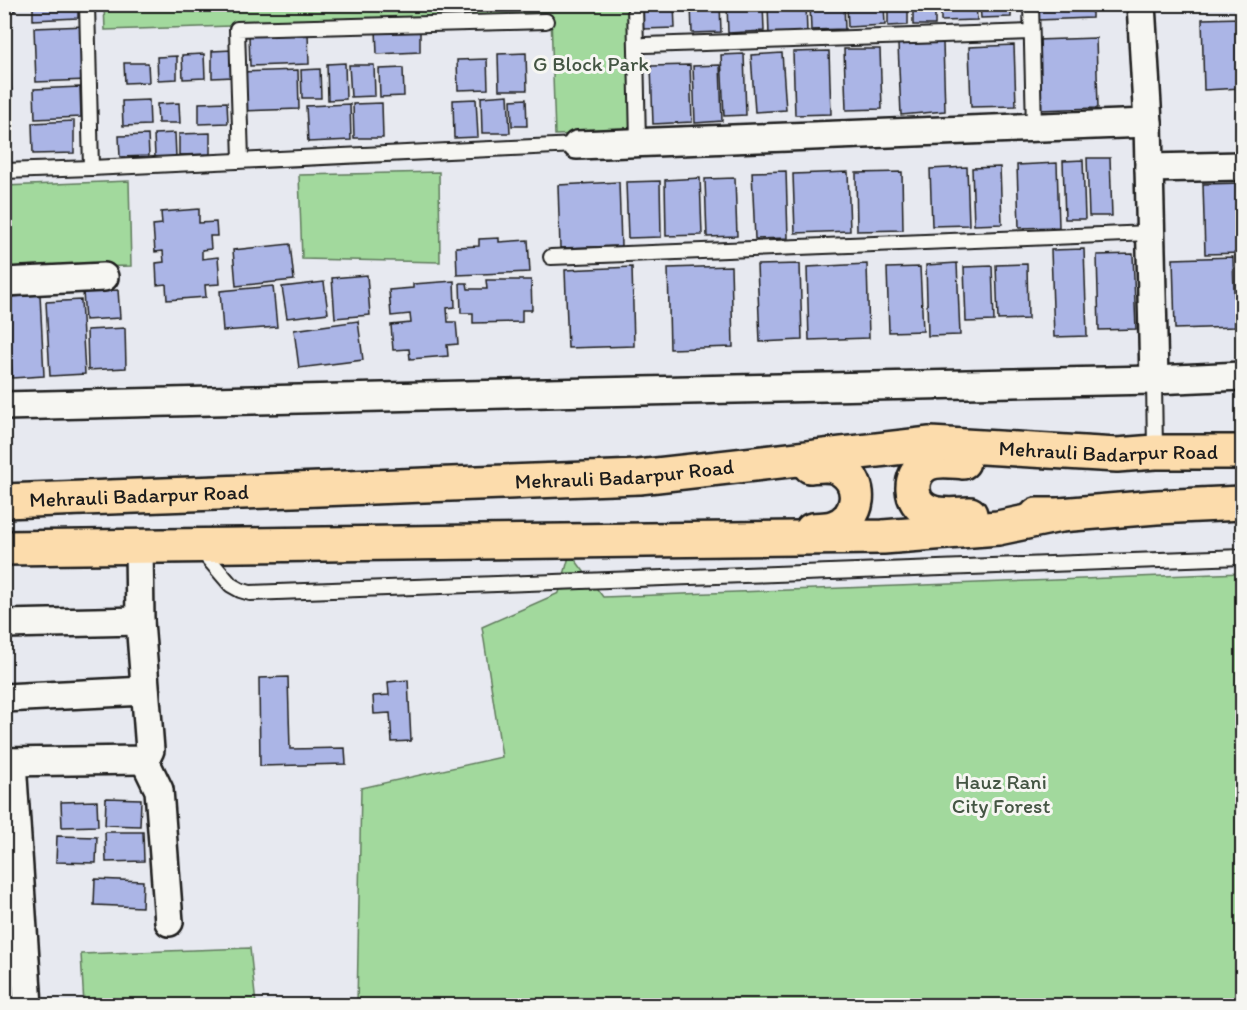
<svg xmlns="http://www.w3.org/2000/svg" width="1247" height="1010" font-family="Itim,sans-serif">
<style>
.green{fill:#a2d99d;stroke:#5f7a5c;stroke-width:1.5}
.building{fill:#abb5e6;stroke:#1c1c1c;stroke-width:1.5}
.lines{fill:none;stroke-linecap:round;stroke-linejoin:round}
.service-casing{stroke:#1c1c1c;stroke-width:18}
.minor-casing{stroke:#1c1c1c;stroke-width:32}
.primary-casing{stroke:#1c1c1c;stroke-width:38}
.service{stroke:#f6f6f2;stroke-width:14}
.minor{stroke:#f6f6f2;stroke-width:27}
.primary{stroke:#fcdcac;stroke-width:33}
.labels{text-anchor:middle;stroke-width:6;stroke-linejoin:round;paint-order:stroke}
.park-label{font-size:21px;fill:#445543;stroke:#f6f6f2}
.street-label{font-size:21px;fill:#1c1c1c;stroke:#f6f6f2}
</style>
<rect width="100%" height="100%" fill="#e7e9f0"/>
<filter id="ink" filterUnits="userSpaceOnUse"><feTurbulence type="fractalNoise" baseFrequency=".0167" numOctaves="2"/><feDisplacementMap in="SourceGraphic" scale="12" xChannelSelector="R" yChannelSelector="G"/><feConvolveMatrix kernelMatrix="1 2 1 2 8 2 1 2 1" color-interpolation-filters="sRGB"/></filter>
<g filter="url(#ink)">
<g class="green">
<polygon points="104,5 628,5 632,132 555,135 551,16 105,30"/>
<polygon points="439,172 440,262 302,259 299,175"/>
<polygon points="129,181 131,266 5,269 4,186"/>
<polygon points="570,553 603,597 1242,573 1242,1005 357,1006 361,788 502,757 482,627 559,593"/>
<polygon points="250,948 256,1005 84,1005 81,954"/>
</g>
<g class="building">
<rect x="4" y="4" width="11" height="7"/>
<polygon points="33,4 78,4 78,18 33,20"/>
<polygon points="642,4 674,4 675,28 643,29"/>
<polygon points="691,4 720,4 721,32 692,33"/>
<polygon points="727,4 763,4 764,31 728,33"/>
<polygon points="768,4 806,4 807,34 769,36"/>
<polygon points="810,4 844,4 845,29 811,30"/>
<polygon points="847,4 884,4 885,25 848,27"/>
<polygon points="888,4 908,4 908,25 888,26"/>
<rect x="913" y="4" width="22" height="21"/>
<polygon points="941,4 976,4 977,20 941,21"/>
<polygon points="980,4 1011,4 1011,17 981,18"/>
<polygon points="1037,4 1092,4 1092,18 1037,20"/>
<polygon points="1154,4 1237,4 1237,6 1154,8"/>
<polygon points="1242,18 1242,88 1204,90 1202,19"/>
<polygon points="86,26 87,80 36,82 34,28"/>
<polygon points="420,28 420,52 377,54 376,29"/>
<polygon points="308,33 309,64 250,66 249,35"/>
<polygon points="1096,38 1098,108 1038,110 1036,40"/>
<polygon points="943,43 945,111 901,115 898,44"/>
<polygon points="1014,45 1016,106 971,107 969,47"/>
<polygon points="844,49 880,49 882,109 846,110"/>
<polygon points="232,50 233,77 212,78 212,51"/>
<polygon points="829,51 831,114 795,115 793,52"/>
<polygon points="526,53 527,90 499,90 498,54"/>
<polygon points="782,53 786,110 755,112 751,55"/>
<polygon points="204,54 205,78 183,79 182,55"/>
<polygon points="744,54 746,115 724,116 721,55"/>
<polygon points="177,56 177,79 158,80 157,57"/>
<polygon points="487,59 488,89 458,90 457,60"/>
<polygon points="124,63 148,63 149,82 125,83"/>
<polygon points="345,63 346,99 328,100 327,64"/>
<polygon points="4,64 10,64 12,99 4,99"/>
<polygon points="349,65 374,65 375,96 351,97"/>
<polygon points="690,65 692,122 653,124 651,66"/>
<polygon points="720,65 722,121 695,123 693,66"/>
<polygon points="403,68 404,96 380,97 379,69"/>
<polygon points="320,69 321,98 302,98 301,70"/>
<polygon points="298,70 299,109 242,111 240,72"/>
<polygon points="80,87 81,117 35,119 34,89"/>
<polygon points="508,95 510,133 482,133 481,97"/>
<polygon points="476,99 478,137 454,138 453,100"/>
<polygon points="526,99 527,126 512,126 511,100"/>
<polygon points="149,100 150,125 123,126 122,101"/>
<polygon points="227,102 228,123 199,124 199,103"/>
<polygon points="179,103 180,123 158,123 157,104"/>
<polygon points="382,103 383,138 354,138 353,104"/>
<polygon points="350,104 351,140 308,142 306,106"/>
<polygon points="74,121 74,153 33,154 32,123"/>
<polygon points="175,133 176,157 155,157 154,134"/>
<polygon points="210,133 210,154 179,155 179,134"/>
<polygon points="148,135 149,156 120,157 119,136"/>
<polygon points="1087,158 1110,158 1112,216 1089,216"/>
<polygon points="1083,160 1085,219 1065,219 1063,161"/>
<polygon points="1057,163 1059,227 1019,228 1017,165"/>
<polygon points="967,167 969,225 932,226 930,169"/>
<polygon points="1000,167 1002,224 974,225 972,168"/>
<polygon points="786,171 788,238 755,239 752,172"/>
<polygon points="848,172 850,231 795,233 793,174"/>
<polygon points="902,172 903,230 857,231 856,173"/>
<polygon points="700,178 702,235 666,236 665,180"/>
<polygon points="735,178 737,236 707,237 705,179"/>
<polygon points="660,181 661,237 628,238 626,182"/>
<polygon points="619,182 621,246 560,248 558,185"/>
<polygon points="1242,183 1242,253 1205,254 1203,184"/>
<polygon points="199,209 199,223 216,222 217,236 210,236 211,249 202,250 202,259 218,257 220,284 205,285 206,297 167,300 166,284 157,285 156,263 164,262 163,251 155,252 153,225 162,224 161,212"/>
<polygon points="499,238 499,242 528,240 530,272 457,275 456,247 479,246 479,239"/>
<polygon points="290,244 294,280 236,286 233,250"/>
<polygon points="1084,249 1087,336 1054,337 1051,250"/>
<polygon points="1133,254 1136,329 1099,330 1097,255"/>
<polygon points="1233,257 1235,327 1175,329 1173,259"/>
<polygon points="957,263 960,335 928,336 926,265"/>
<polygon points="800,264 802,340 760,342 757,265"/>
<polygon points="867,264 869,338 809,340 807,267"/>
<polygon points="1027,264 1028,319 998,320 996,265"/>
<polygon points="731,266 733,347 670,349 668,268"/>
<polygon points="992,266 994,321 966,322 964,267"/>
<polygon points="632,267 634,346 568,348 565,270"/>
<polygon points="920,267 923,331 889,332 887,268"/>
<polygon points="367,275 370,315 335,318 332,278"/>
<polygon points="486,280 531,280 532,310 522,310 522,322 473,323 473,313 461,313 460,283 467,283 468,289 487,289"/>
<polygon points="454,281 455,307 447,308 448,322 456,322 458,344 447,345 448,356 410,359 409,349 393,350 391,325 411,323 410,314 391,316 389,290 413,288 413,284"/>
<polygon points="324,282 328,313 287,318 282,287"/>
<polygon points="273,286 277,327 223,331 220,291"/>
<polygon points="118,290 120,318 85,320 83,292"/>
<polygon points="40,295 44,376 12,378 8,297"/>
<polygon points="81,300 85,374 50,376 46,302"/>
<polygon points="358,321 363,360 299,368 294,330"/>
<polygon points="125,328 126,368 88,370 87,330"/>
<polygon points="288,677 290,749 345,748 346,764 260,766 259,678"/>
<polygon points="408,680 411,741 392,742 390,713 374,714 373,696 389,695 388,682"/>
<polygon points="106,798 141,799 140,826 105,825"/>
<polygon points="97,801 98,826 62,827 61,802"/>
<polygon points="105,832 143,832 144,861 106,862"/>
<polygon points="57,836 97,837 96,863 56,862"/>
<polygon points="95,879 143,881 142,907 94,905"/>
<polygon points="11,981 13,992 4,993 4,982"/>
<rect x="4" y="1000" width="10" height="6"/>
</g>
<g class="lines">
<g class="service-casing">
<g id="service">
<polyline points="87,4 91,168"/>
<polyline points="635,4 638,142"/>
<polyline points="1031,4 1034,127"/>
<polyline points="645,45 1031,32"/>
<polyline points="241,160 237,29 546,21"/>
<polyline points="4,171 91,168 577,145"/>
<polyline points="551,257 1150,233"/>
<polyline points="1154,380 1155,452"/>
<polyline points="201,550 231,585 240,590 250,593 1242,557"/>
</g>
</g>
<g class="minor-casing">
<g id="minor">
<polyline points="1141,4 1148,123 1154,380"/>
<polyline points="577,145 1148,123"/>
<polyline points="1149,168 1242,166"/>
<polyline points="4,282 104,277"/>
<polyline points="4,406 547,393 1154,380 1242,376"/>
<polyline points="4,624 140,621"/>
<polyline points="4,698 145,691"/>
<polyline points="144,759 159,790 169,922"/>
<polyline points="4,762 140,760 147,756 150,750 140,621 139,546"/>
<polyline points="12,762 28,1006"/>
</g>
</g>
<g class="primary-casing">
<g id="primary">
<path d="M 963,462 C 951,461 936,458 925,465 C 908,476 909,503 928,511 C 940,517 958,514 970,514"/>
<path d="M 810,466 C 821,465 832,463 842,470 C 864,484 860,518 835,527 C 828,530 820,529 812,530"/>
<path id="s1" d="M 4,501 L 639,477 L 930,444 L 1117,455 L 1155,452 L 1242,452"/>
<polyline points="1037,515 1060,515 1156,507 1242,503"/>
<polyline points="4,548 883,537 998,528 1060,515"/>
</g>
</g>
<use href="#service" class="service"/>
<use href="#minor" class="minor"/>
<use href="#primary" class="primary"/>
</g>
</g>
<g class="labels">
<g class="park-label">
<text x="591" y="71">G Block Park</text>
<text x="1001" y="789">Hauz Rani<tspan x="1001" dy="24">City Forest</tspan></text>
</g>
<g class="street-label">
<text dy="7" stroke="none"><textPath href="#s1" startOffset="1107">Mehrauli Badarpur Road</textPath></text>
<text dy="7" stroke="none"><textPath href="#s1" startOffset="621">Mehrauli Badarpur Road</textPath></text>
<text dy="7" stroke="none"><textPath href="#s1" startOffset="135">Mehrauli Badarpur Road</textPath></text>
</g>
</g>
<rect width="1247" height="1010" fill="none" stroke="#f6f6f2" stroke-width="24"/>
<rect x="12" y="12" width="1223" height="986" fill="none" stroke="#1c1c1c" stroke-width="2" filter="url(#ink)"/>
</svg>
